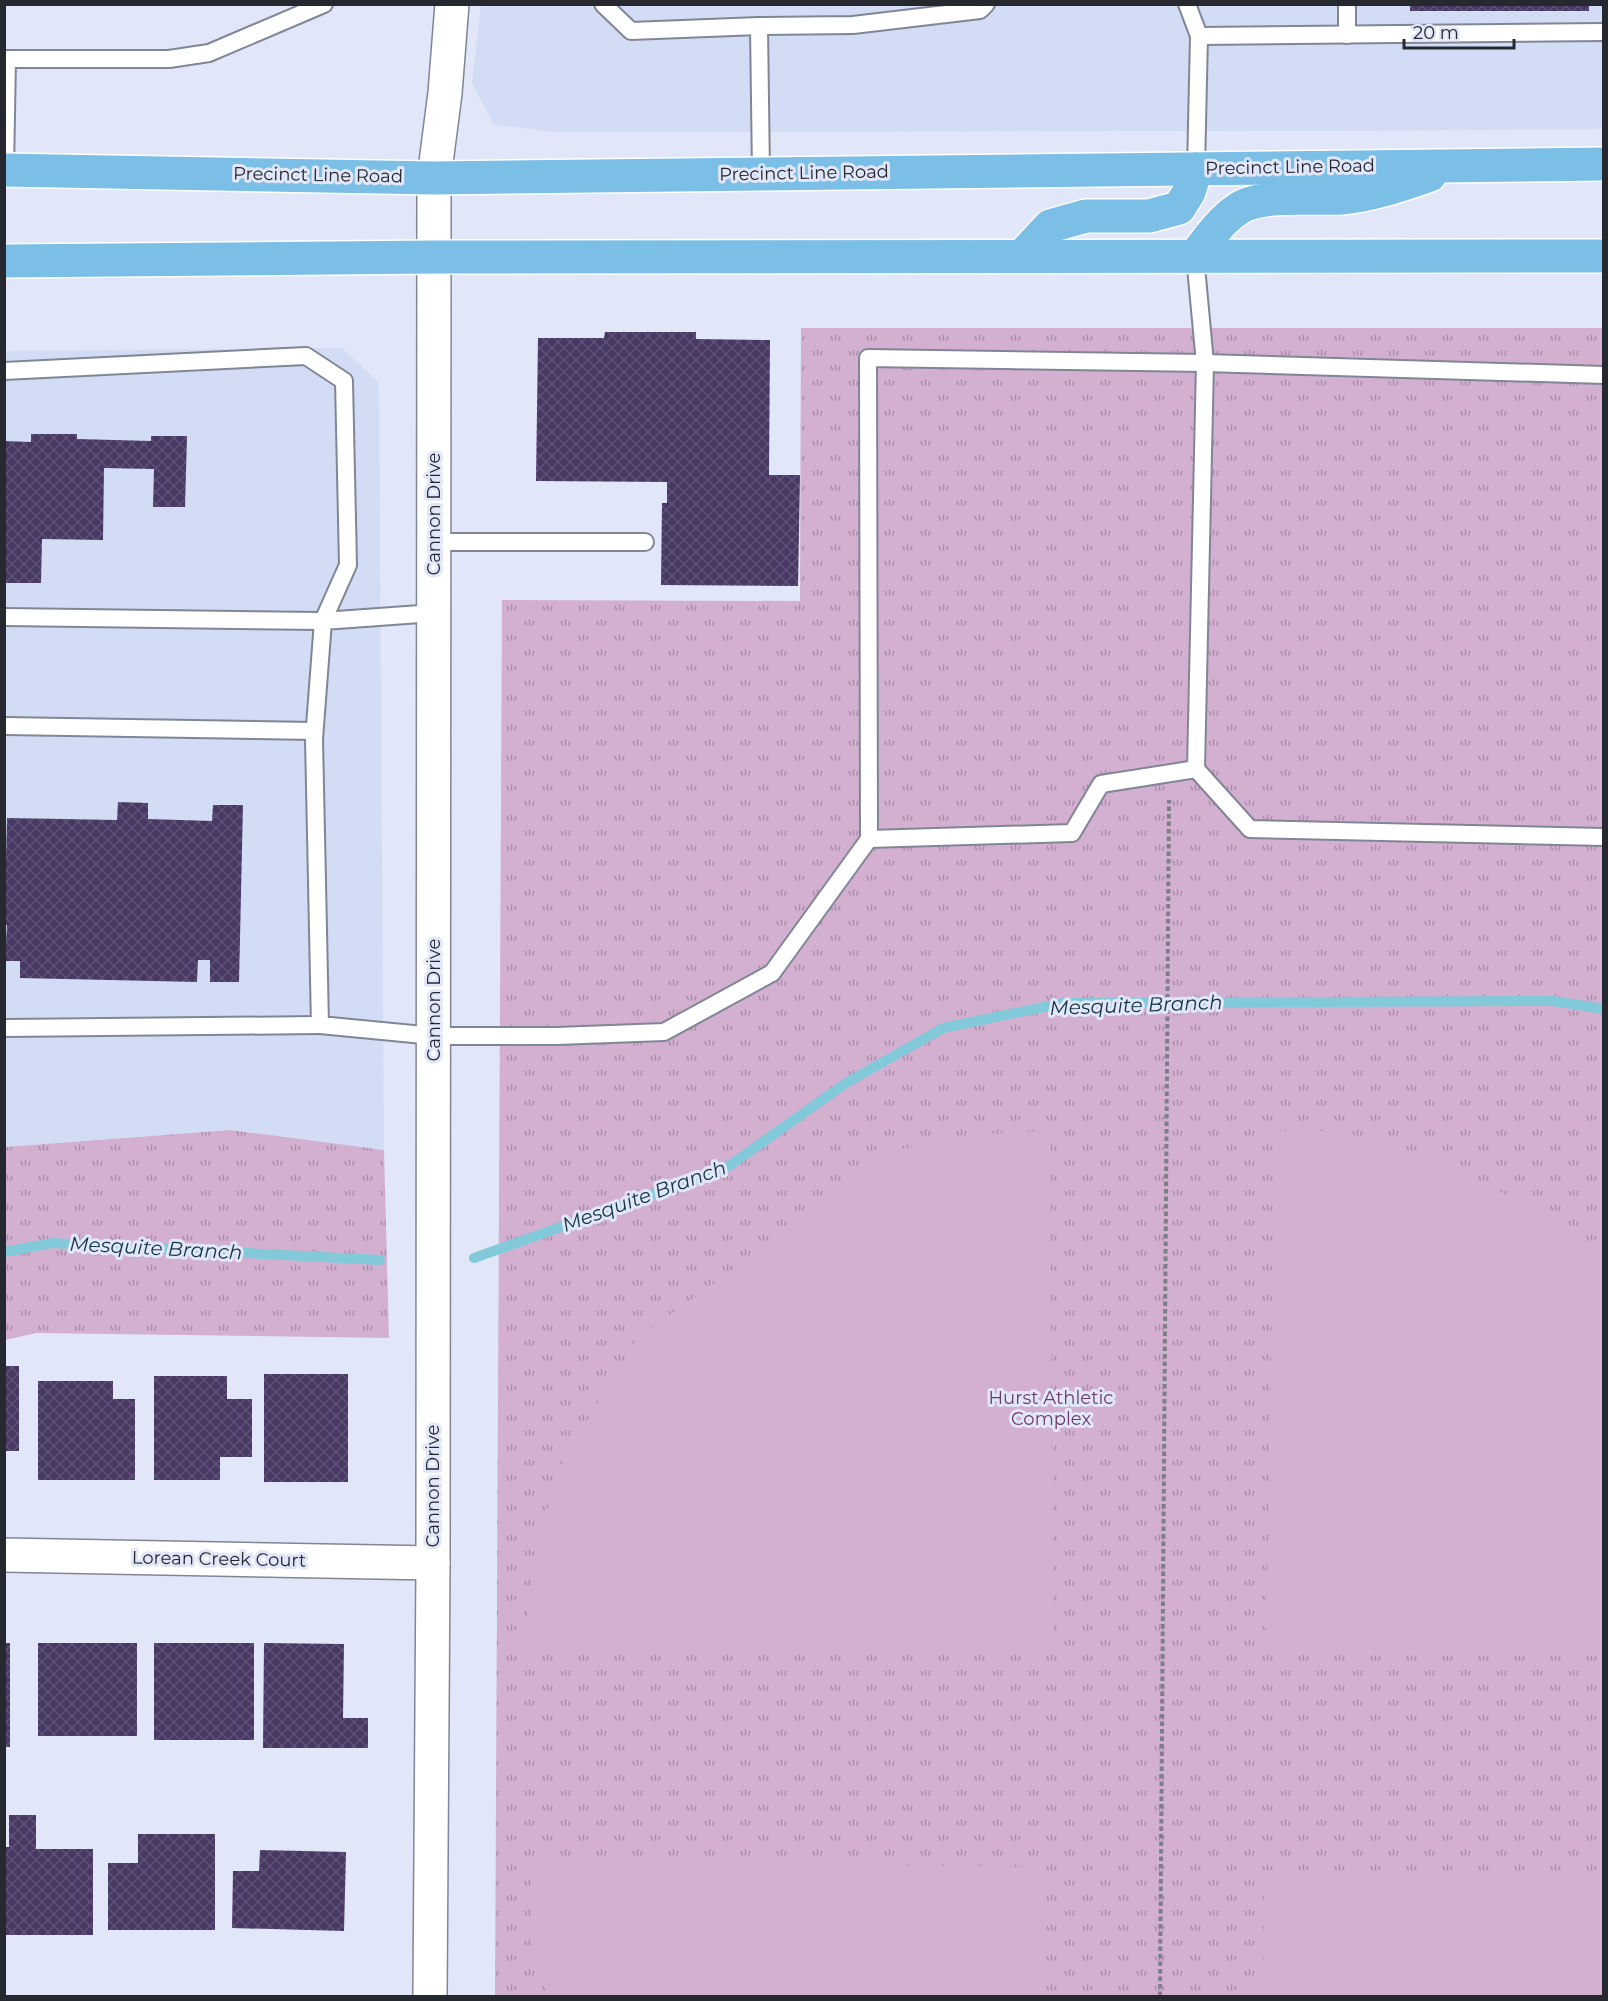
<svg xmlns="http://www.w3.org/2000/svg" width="1608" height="2001" font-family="Montserrat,sans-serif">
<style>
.built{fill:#d3dcf5}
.grass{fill:url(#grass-tufts)}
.pitch{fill:#d3afd0}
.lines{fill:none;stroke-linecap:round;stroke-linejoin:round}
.stream{stroke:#82cad9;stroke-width:10}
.building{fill:url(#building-cross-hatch)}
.service-casing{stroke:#808696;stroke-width:20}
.minor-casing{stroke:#808696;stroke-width:36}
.tertiary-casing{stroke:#808696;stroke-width:36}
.primary-casing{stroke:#fff;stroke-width:36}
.path{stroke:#7c7f8b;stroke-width:4;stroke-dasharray:4.5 3;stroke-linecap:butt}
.service{stroke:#fff;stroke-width:16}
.minor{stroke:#fff;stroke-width:33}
.tertiary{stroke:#fff;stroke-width:33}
.primary{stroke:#7bbee6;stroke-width:33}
.labels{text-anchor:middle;stroke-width:6;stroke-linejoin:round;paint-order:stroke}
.street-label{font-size:18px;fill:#26282f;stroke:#e1e7f9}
.park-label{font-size:18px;fill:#6e386b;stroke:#e1e7f9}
.water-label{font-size:20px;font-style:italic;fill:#14373e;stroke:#e1e7f9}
</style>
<defs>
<pattern id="grass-tufts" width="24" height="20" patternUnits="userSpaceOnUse" patternTransform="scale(1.5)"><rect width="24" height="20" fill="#d3afd0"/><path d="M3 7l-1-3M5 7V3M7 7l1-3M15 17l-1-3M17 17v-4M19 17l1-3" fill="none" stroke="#ab8ea9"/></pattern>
<pattern id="building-cross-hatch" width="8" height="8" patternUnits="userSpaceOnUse" patternTransform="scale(1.5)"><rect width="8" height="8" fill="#483864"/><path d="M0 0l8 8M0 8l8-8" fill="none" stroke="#605377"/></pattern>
</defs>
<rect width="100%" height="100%" fill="#e1e7f9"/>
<g class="built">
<polygon points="481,5 1603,5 1603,129 1348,131 555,132 494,125 472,83"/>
<polygon points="342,348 379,383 384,1150 230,1130 5,1147 5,351"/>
</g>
<g class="grass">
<polygon points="801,328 1603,328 1603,1996 495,1996 502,600 800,601"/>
<polygon points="230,1130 384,1150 389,1338 37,1333 5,1340 5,1147"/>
</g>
<g class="pitch">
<polygon points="1050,1131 1053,1652 524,1649 535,1544 565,1456 639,1335 680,1308 896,1150 981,1134"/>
<polygon points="1275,1131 1337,1131 1401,1148 1475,1178 1565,1228 1603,1258 1603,1656 1266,1655"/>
<polygon points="531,1861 1047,1867 1046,1996 547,1996 531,1941"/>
<polygon points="1264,1870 1603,1873 1603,1996 1263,1996"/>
</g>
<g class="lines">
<g class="stream">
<polyline points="4,1252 52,1243 380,1260"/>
<polyline points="474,1258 726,1168 846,1083 943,1028 1063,1003 1553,1001 1604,1009"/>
</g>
</g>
<g class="building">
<rect x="1410" y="4" width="179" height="7"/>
<polygon points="605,332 696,332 696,339 770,340 769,475 800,475 798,586 661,585 662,503 667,503 667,482 536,481 538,338 604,338"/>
<polygon points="31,434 77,434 77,439 151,441 151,436 187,436 185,507 153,507 154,469 104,468 103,540 42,539 41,583 4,583 4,441 31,442"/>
<polygon points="118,802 148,803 148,819 212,821 213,805 243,805 239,982 210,982 210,960 198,960 197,982 20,978 20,961 5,961 7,925 4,925 4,858 6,858 7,818 117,820"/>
<rect x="4" y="1366" width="15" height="85"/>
<rect x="264" y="1374" width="84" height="108"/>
<polygon points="154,1376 227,1376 227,1399 252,1399 252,1457 220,1457 220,1480 154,1480"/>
<polygon points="38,1381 113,1381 113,1399 135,1399 135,1480 38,1480"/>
<rect x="4" y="1643" width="6" height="104"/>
<rect x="38" y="1643" width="99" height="93"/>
<rect x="154" y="1643" width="100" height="97"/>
<polygon points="264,1643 344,1644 343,1718 368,1718 368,1748 263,1748"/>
<polygon points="9,1815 36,1815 36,1849 93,1849 93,1935 4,1935 4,1847 9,1847"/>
<polygon points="138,1834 215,1834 215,1930 108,1930 108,1863 138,1863"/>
<polygon points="260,1850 346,1852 344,1931 232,1928 233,1871 259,1871"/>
</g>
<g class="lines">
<g class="service-casing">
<g id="service">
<polyline points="603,4 631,31 759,26"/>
<polyline points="1187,4 1199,36 1196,169"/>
<polyline points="1347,4 1347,35"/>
<polyline points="1199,36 1604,32"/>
<polyline points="4,59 169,59 209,53 324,4"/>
<polyline points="5,170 7,59"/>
<polyline points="761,174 759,26 853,25 980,10 986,4"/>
<polyline points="4,371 306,356 344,381 348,565 323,621 4,617"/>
<polyline points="434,542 645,542"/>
<polyline points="434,613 323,621 314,739 320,1025 434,1036 557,1036 664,1032 772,973 869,839 868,358 1205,363 1195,256"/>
<polyline points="4,726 314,731"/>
<polyline points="1196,769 1205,363 1604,375"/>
<polyline points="869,839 1072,833 1101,784 1196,769 1250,829 1604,837"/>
<polyline points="4,1028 320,1025"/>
</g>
</g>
<g class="minor-casing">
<polyline id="minor" points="4,1555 433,1563"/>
</g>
<g class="tertiary-casing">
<polyline id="tertiary" points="430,1996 433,1563 434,178 445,93 452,4"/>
</g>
<g class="primary-casing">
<g id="primary">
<polyline points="4,170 434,178 1604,164"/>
<polyline points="1022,256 1050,226 1086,216 1149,216 1179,208 1189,192 1196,169"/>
<path d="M 1195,256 C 1208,239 1220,221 1238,209 C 1261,193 1314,200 1342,198 C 1372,195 1402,185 1430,175"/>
<polyline points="4,261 434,257 1604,256"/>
</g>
</g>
<polyline class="path" points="1160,1996 1169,800"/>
<use href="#service" class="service"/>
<use href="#minor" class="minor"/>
<use href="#tertiary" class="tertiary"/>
<use href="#primary" class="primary"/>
</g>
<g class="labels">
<g class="street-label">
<text transform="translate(1290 167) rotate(-1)" y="6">Precinct Line Road</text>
<text transform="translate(804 173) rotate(-1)" y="6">Precinct Line Road</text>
<text transform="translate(318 175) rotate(1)" y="6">Precinct Line Road</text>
<text transform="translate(434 514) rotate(-90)" y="6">Cannon Drive</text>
<text transform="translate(434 1000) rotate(-90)" y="6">Cannon Drive</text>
<text transform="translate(433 1486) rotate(-90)" y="6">Cannon Drive</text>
<text transform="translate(219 1559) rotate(1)" y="6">Lorean Creek Court</text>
</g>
<g class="park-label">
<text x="1051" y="1404">Hurst Athletic<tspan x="1051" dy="21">Complex</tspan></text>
</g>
<g class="water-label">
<text transform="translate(1136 1005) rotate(-2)" y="7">Mesquite Branch</text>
<text transform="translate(644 1196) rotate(-20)" y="7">Mesquite Branch</text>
<text transform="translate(156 1248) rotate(3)" y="7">Mesquite Branch</text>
</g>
</g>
<rect width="1608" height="2001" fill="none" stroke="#26282f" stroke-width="12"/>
<path d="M1404 39v9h110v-9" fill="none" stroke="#26282f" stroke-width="3"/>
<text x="1413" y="39" font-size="18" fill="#26282f" stroke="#e1e7f9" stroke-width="4.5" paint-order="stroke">20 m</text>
</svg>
